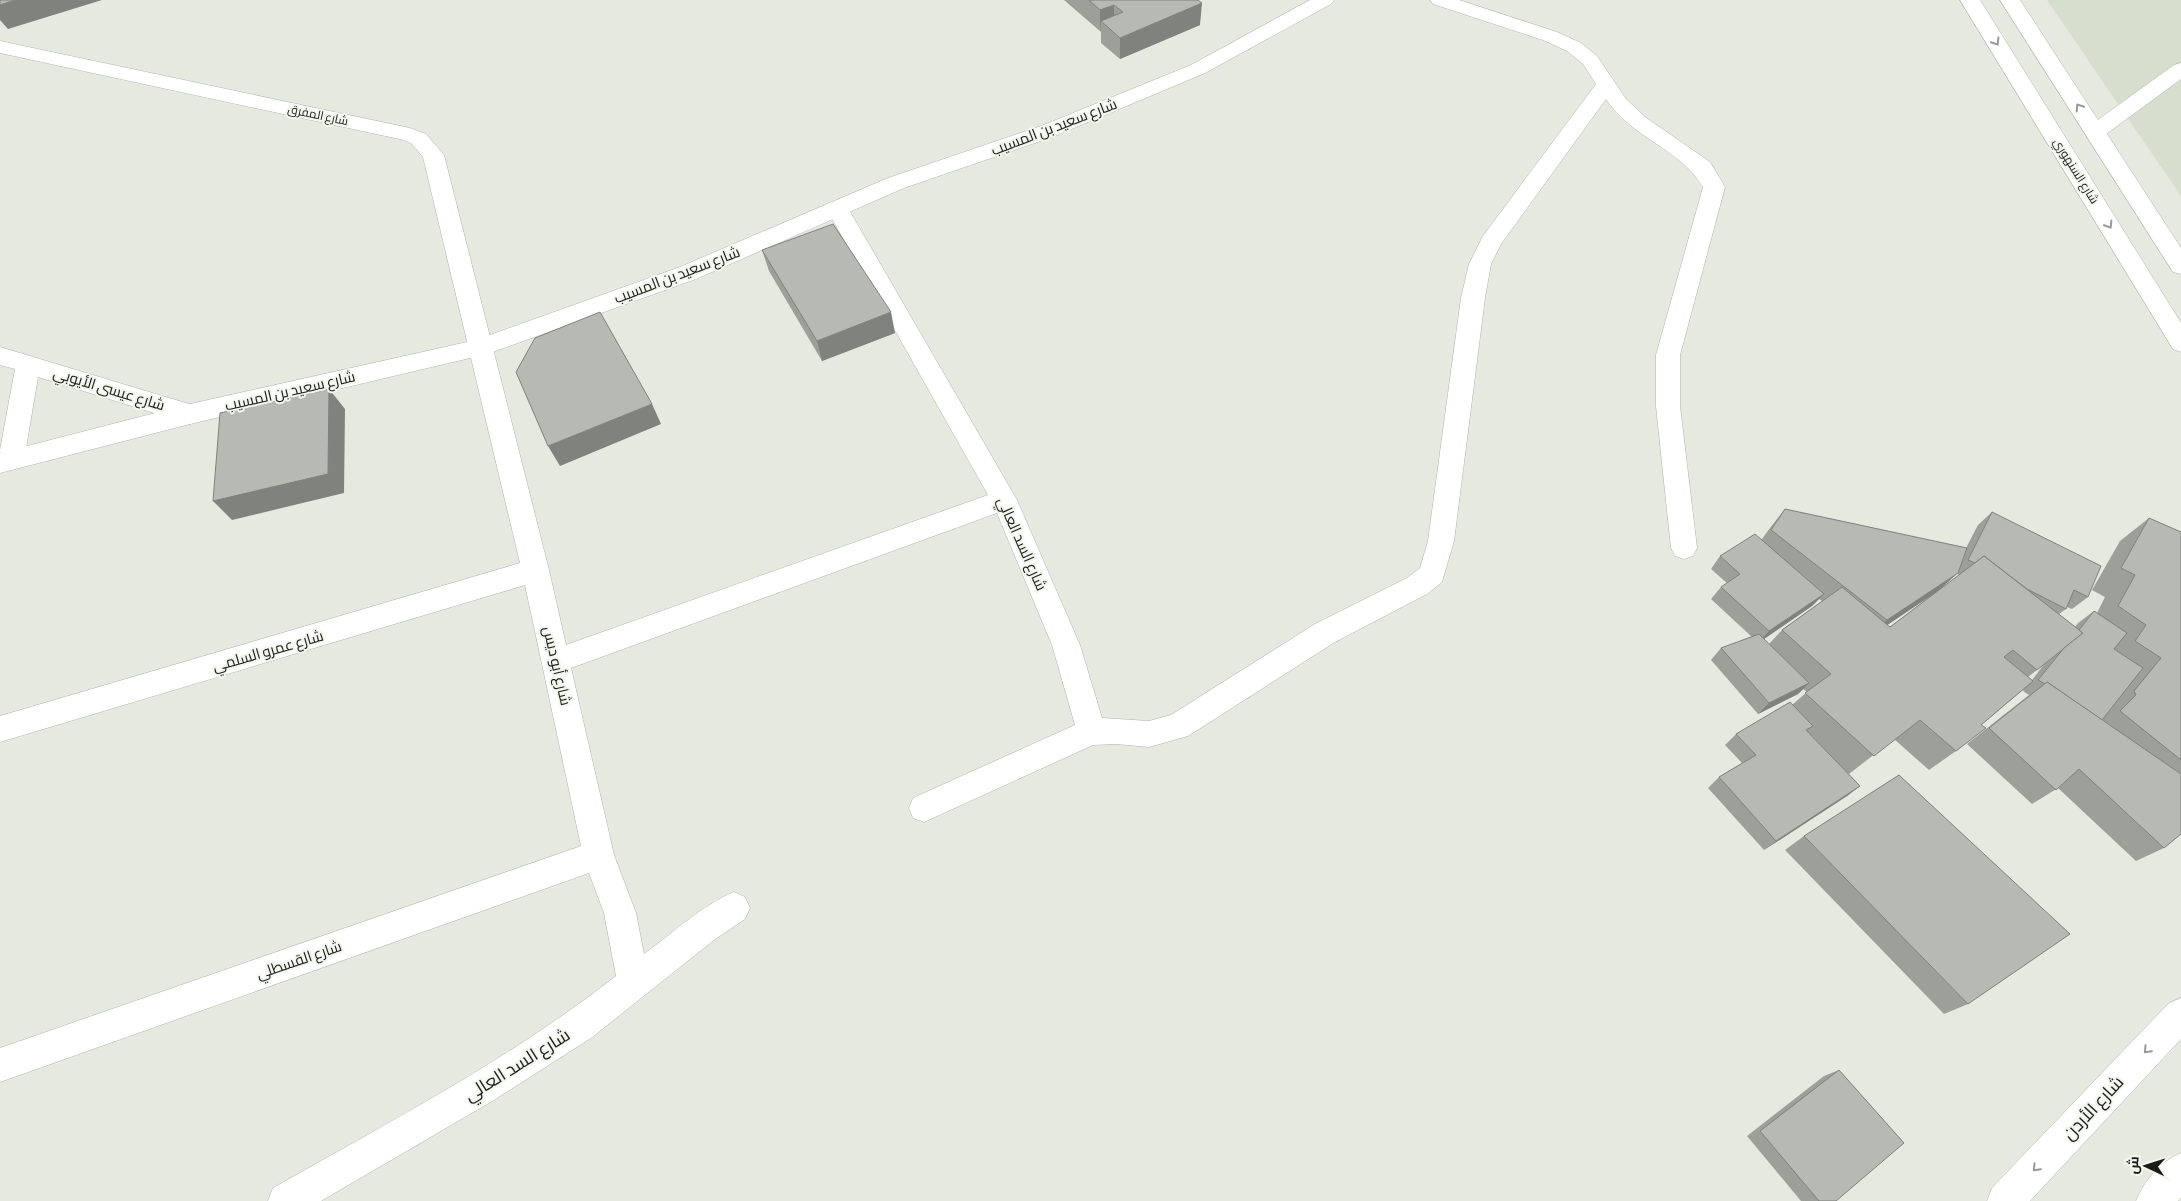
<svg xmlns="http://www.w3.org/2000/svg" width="2181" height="1201" font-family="'Alegreya Sans',Cairo,sans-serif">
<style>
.built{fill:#d6dece}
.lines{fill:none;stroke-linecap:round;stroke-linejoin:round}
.street-casing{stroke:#b0b4ac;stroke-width:1}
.secondary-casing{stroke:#b0b4ac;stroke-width:1}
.highway-casing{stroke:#b0b4ac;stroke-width:1}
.street{fill:#fff;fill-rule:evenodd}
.secondary{fill:#fff;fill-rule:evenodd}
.highway{fill:#fff;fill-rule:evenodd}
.wall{fill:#9da099;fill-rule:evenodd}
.shaded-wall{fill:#7f827d}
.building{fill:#b6bab2;stroke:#7f827d}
.oneway{stroke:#989897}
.labels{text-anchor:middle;stroke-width:4;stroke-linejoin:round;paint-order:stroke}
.far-street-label{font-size:12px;fill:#191b18;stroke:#f2f6ed}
.street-label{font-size:15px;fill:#191b18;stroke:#f2f6ed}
.near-street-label{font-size:18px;fill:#191b18;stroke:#f2f6ed}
</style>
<rect width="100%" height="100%" fill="#e5e9e0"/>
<polygon class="built" points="2047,0 2181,0 2181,196"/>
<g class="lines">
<g class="street-casing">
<g id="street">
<path d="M 1430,0 L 1459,0 L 1557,32 L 1581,43 L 1597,56 L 1626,99 L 1645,117 L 1710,162 L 1725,187 L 1680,355 L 1680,406 L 1697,548 L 1693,556 L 1684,559 L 1675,556 L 1671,548 L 1656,406 L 1656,355 L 1703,187 C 1681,149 1630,137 1606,99 L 1501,244 L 1491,264 L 1485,298 L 1454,541 L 1442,582 L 1427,594 L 1335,642 L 1188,736 L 1149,747 L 1116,744 L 1093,745 L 924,822 L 913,818 L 909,808 L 913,798 L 1075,725 L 1052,645 L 997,513 L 571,668 L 614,855 L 636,913 L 644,954 C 673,933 701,906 734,892 L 745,897 L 750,908 L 745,919 L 714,940 L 591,1038 L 494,1100 L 321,1201 L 268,1201 L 273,1188 C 390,1122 510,1059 616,976 L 604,913 L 589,873 L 0,1082 L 0,1048 L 581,846 L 525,585 L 0,742 L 0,716 L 520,563 L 423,157 L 412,144 L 404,140 L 0,53 L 0,41 L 410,128 L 426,134 L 444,155 L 549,570 L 566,645 L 988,495 L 826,208 L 829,203 L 837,201 L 845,203 L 1017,500 L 1080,645 L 1102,718 L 1149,721 L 1171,715 L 1315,624 L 1407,578 L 1420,568 L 1428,541 L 1461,298 L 1469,264 L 1483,236 L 1596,84 L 1583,64 L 1567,51 L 1543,40 L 1433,4 Z"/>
<polygon points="2181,63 2181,79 2102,137 2095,139 2088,137 2085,132 2088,127 2174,65"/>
<polygon points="0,347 199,407 202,414 199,421 190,424 38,377 24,460 20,467 11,470 2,467 0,450 15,369 0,365"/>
</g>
</g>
<g class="secondary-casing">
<g id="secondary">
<polygon points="1310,0 1334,0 1331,4 1205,73 1055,136 904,188 696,279 487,354 190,424 0,473 0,453 190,404 476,340 680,267 888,178 1041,126 1191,65"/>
<polygon points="1960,0 1980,0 2181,323 2181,352 2173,349"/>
<polygon points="2000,0 2020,0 2181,248 2181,274 2173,272"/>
</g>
</g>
<g class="highway-casing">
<g id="highway">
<polygon points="2181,998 2181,1039 2030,1201 1987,1201 1992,1188 2169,1003"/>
<path d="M 2181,1153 L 2181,1198 L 2178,1201 L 2136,1201 C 2144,1181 2161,1161 2181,1153 Z"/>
</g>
</g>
<use href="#street" class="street"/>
<use href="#secondary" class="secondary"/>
<use href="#highway" class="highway"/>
</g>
<g class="wall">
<polygon points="1064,0 1198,0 1200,25 1120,59 1101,43 1101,32"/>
<polygon points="762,250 895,333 822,361 769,271"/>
<path d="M 1785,509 L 1966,548 L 1978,525 L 1992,512 L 2088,597 L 2072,609 L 2067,607 L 2066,609 L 2059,614 L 2075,627 L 2078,623 L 2094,611 L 2097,613 L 2105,597 L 2092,590 L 2120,541 L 2149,518 L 2181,532 L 2181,834 L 2164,848 L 2136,861 L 2058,788 L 2032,804 L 1967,744 L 2029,695 L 2023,691 L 2024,689 L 1981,725 L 1956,751 L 1929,770 L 1894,739 L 1849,774 L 1842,767 L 1860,786 L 1847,796 L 1764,850 L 1708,788 L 1719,777 L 1742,763 L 1725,745 L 1736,734 L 1793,704 L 1807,692 L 1803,689 L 1798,694 L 1758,714 L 1711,660 L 1721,648 L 1752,637 L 1711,599 L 1721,587 L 1727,583 L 1711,569 L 1720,556 L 1762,539 L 1770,528 ZM 1957,573 L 1959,575 L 1939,590 ZM 1936,592 L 1890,627 L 1887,625 ZM 1819,599 L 1822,601 L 1782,630 L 1769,644 L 1764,639 L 1812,606 ZM 2045,663 L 2032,680 L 2028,677 L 2037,670 Z"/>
<polygon points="1804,836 1968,1004 1944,1014 1785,850"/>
<polygon points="1839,1070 1836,1201 1801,1201 1747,1136 1824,1076"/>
</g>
<g class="shaded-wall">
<polygon points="7,0 102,0 8,29 0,20 0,5"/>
<polygon points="1202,3 1200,25 1120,59 1120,38"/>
<polygon points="1114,5 1114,26 1101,21 1100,32 1100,10"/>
<polygon points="891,312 895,333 822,361 817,341"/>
<polygon points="329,389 345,409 344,493 232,520 213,501"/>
<polygon points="652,404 661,424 560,466 548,446"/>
<polygon points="1958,573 1938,591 1868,638 1887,620"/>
<polygon points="1824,594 1812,606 1758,643 1769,631"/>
<polygon points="1809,683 1798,694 1758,714 1769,703"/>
<polygon points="1860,786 1847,796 1764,850 1776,841"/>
</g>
<g class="building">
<polygon points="0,0 15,0 0,5"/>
<polygon points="1089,0 1198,0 1202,3 1120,38 1101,21 1123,12 1114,5 1100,10"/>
<polygon points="833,224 891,312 817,341 762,250"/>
<polygon points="600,312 652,404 548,446 516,372 535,338"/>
<polygon points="329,389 328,474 213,501 220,413"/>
<polygon points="1785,509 1967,548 1958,573 1887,620 1771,530"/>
<polygon points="1992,512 2101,566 2088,597 2074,590 2066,609 2027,589 1984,556 1975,563 1968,560"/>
<polygon points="2149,518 2181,532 2181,760 2120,711 2136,695 2134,691 2161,658 2135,641 2146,625 2118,606 2135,575 2121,568"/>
<polygon points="1755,534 1824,594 1769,631 1721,587 1740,574 1720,556"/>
<polygon points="1984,556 2083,633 2037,670 2013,650 2004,657 2033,681 1981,725 1986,728 1956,751 1920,720 1874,756 1805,693 1831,674 1782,630 1842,587 1890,627"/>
<polygon points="2094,611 2127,633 2114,649 2143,668 2102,720 2047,682 2045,684 2038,680 2064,648 2083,633 2079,630"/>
<polygon points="1759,634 1809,683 1769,703 1721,648"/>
<polygon points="2047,682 2181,774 2181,834 2164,848 2079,769 2056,790 1989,728"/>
<polygon points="1790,702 1813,726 1806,730 1860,786 1776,841 1719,777 1756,755 1736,734"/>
<polygon points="1899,775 2070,934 1968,1004 1804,836"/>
<polygon points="1839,1070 1904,1143 1836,1201 1819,1201 1760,1131"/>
</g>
<defs><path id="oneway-chevron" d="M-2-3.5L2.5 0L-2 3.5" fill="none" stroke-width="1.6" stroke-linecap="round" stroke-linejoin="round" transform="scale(1.25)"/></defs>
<g class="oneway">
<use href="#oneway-chevron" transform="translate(1996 42) rotate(58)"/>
<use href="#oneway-chevron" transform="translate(2079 107) rotate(-123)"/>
<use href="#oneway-chevron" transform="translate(2109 225) rotate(58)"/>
<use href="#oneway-chevron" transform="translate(2147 1050) rotate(133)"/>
<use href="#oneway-chevron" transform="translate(2036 1168) rotate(133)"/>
</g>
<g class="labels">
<g class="far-street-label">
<text transform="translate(318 115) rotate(12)" y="4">شارع المفرق</text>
<text transform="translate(2076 171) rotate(58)" y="4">شارع السنهوري</text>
</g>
<g class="street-label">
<text transform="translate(1054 127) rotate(-21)" y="5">شارع سعيد بن المسيب</text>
<text transform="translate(677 275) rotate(-21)" y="5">شارع سعيد بن المسيب</text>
<text transform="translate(109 389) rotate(17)" y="5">شارع عيسى الأيوبي</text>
<text transform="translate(290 391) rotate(-13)" y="5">شارع سعيد بن المسيب</text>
<text transform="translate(1022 544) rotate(66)" y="5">شارع السد العالي</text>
<text transform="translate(268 651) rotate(-16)" y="5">شارع عمرو السلمي</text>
<text transform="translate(557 666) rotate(77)" y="5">شارع أبو ديس</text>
<text transform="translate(299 960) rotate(-19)" y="5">شارع القسطلي</text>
</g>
<g class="near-street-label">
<text transform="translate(517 1065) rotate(-32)" y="6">شارع السد العالي</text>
<text transform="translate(2093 1108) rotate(-47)" y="6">شارع الأردن</text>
</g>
</g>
<g transform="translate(2146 1166) rotate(274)" stroke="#f2f6ed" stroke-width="4" paint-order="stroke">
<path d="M0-4L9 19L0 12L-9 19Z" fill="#191b18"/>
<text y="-8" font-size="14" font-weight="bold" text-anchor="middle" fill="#191b18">ش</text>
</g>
</svg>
